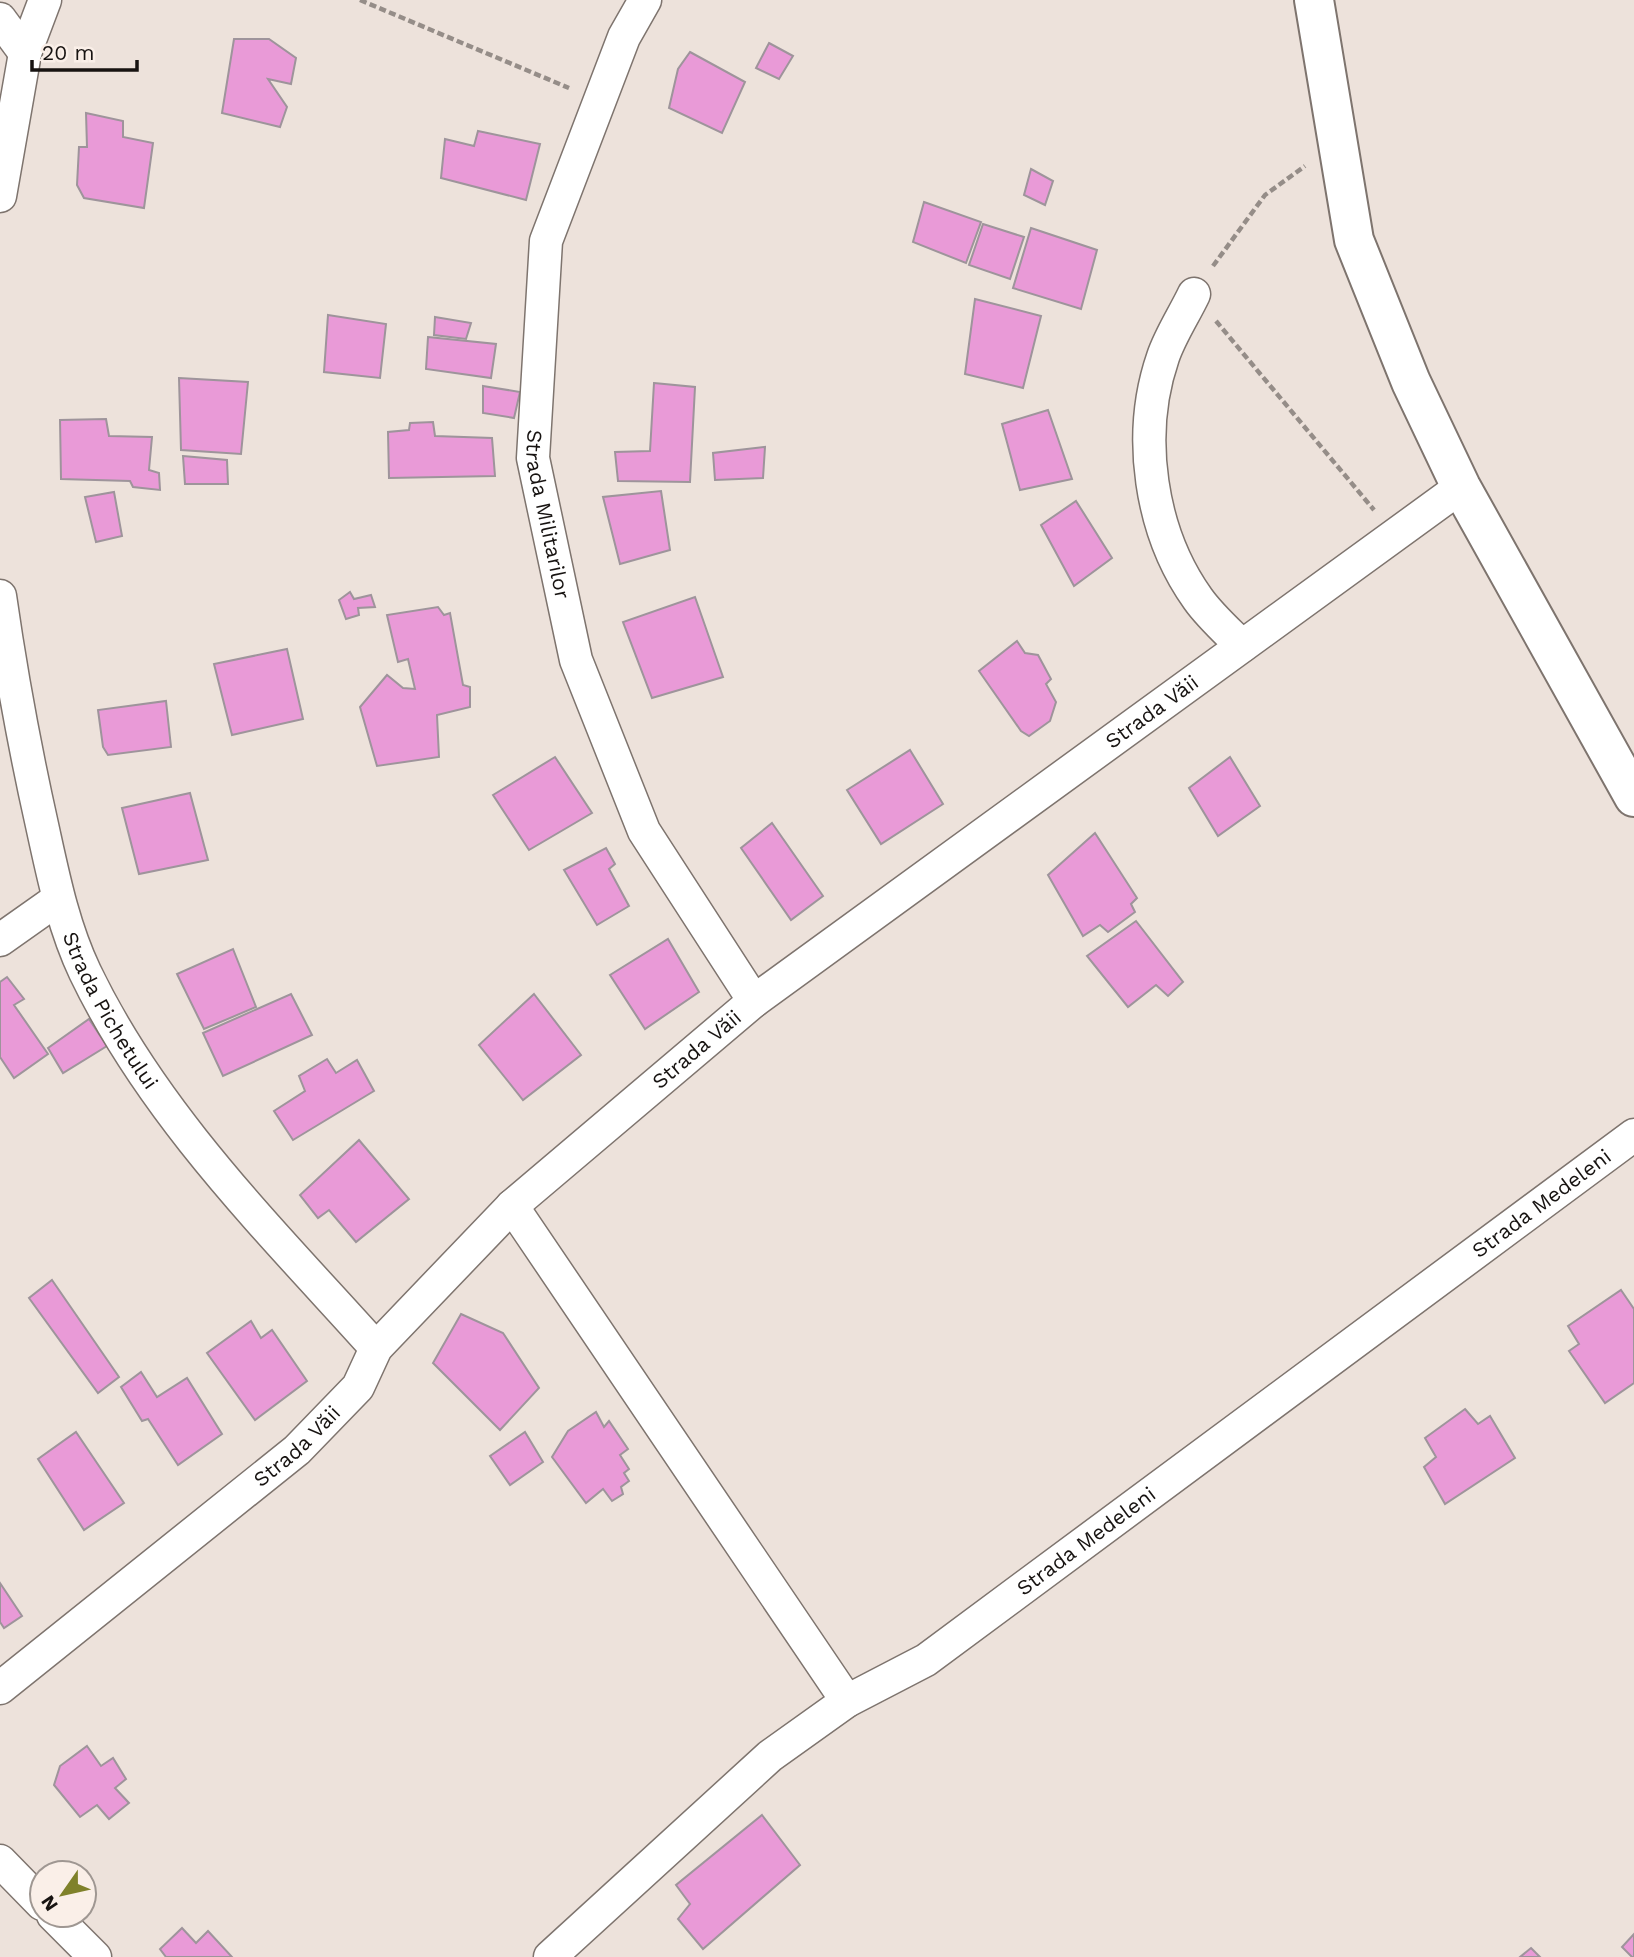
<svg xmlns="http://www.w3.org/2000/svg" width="1634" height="1957" font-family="'Work Sans',sans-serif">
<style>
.building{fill:#e99ad7;stroke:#9e949b;stroke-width:2}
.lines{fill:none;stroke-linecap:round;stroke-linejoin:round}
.minor-casing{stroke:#7e746e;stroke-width:35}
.secondary-casing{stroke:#7e746e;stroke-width:42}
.path{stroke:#958d88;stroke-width:4.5;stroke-dasharray:7 3.5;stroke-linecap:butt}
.minor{stroke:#fff;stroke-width:32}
.secondary{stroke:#fff;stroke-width:38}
.labels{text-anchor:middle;stroke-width:5;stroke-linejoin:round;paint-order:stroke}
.street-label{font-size:21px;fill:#171311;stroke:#faefe8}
</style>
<rect width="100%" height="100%" fill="#ede2db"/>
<g class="building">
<polygon points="234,39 269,39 296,58 291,84 268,79 287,107 280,127 222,113"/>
<polygon points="769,43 793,56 779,79 756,68"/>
<polygon points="690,52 745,82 722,133 669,108 678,69"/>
<polygon points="86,113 123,121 123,137 153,143 144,208 84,198 77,185 79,147 87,147"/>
<polygon points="478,131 540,144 526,200 441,178 445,139 474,146"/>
<polygon points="1031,169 1053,181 1045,205 1024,195"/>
<polygon points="924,202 981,222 966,263 913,242"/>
<polygon points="983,224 1024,237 1010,279 969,265"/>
<polygon points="1031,228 1097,250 1081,309 1013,288"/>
<polygon points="975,299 1041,316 1023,388 965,374"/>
<polygon points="328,315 386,324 380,378 324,372"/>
<polygon points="435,317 471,323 466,339 434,335"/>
<polygon points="428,337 496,344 491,378 426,369"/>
<polygon points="179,378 248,382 241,454 181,450"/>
<polygon points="654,383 695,387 690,482 618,481 615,452 650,451"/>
<polygon points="483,386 520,392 514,418 483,413"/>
<polygon points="1048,410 1072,479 1020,490 1002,424"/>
<polygon points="106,419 109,436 152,437 149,470 159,473 160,490 133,487 130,481 61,479 60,420"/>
<polygon points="433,422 435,436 492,438 495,476 389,478 388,432 409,430 410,423"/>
<polygon points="765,447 763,478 715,480 713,453"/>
<polygon points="183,456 227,460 228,484 185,484"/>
<polygon points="661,491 670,550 620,564 603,497"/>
<polygon points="114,492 122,536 96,542 85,497"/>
<polygon points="1076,501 1112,558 1074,586 1041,525"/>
<polygon points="350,592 354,599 371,595 375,607 358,608 359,615 346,619 339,600"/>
<polygon points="695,597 723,677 652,698 623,622"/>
<polygon points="438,607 444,615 450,613 463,685 470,687 470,707 437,715 439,757 377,766 360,707 387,675 403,688 415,689 408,659 398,662 387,615"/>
<polygon points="1017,641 1025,653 1038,655 1051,679 1046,684 1056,702 1050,721 1029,736 1021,731 979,671"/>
<polygon points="287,649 303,719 232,735 214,664"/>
<polygon points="166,701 171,747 108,755 103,747 98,710"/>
<polygon points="910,750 943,804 881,844 847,790"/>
<polygon points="555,757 592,813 529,850 493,795"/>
<polygon points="1230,757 1260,806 1218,836 1189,788"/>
<polygon points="190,793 208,860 139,874 122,808"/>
<polygon points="772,823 823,896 791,920 741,848"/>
<polygon points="1095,833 1137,898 1131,904 1135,912 1108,932 1100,925 1083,936 1048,875"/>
<polygon points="606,848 615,864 609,869 629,906 597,925 564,870"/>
<polygon points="1136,921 1183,982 1168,996 1156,985 1128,1007 1087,956"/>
<polygon points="668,939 699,992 645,1029 610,975"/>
<polygon points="233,949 256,1007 204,1029 177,974"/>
<polygon points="7,977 24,999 14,1005 48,1054 14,1078 0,1057 0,982"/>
<polygon points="291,994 312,1035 223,1076 203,1033"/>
<polygon points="534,994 581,1055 523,1100 479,1045"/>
<polygon points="89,1019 107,1046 63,1073 48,1048"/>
<polygon points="327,1059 336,1073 357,1060 374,1091 293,1140 274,1111 305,1091 299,1076"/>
<polygon points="359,1140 409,1199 356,1242 329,1210 318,1218 300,1195"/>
<polygon points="52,1280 119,1377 98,1393 29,1298"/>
<polygon points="1621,1290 1634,1309 1634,1383 1605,1403 1569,1351 1579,1344 1568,1326"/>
<polygon points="461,1314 503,1333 539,1388 500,1430 433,1363"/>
<polygon points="251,1321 261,1338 272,1330 307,1381 255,1420 207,1353"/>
<polygon points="141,1372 157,1397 187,1378 222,1434 178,1465 148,1419 142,1421 121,1387"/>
<polygon points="1465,1409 1478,1424 1490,1416 1515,1458 1445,1504 1424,1467 1436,1457 1425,1438"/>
<polygon points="596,1412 604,1427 609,1421 628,1449 620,1455 629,1469 624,1473 629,1481 621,1487 623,1494 612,1501 603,1489 586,1503 552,1457 568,1431"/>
<polygon points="76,1432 124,1503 84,1530 38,1459"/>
<polygon points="525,1432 543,1462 510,1485 490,1456"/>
<polygon points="0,1583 22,1616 4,1628 0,1622"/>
<polygon points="87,1746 101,1766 113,1758 126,1779 115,1788 129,1803 109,1819 97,1805 80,1817 54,1785 60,1766"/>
<polygon points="762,1815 800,1865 703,1949 678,1919 690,1904 676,1885"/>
<polygon points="182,1928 196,1943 208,1931 232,1957 166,1957 160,1949"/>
<polygon points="1634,1934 1634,1957 1632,1957 1622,1947"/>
<polygon points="1531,1948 1540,1957 1520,1957"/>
</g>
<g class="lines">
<g class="minor-casing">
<g id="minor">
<path id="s1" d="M 645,0 L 624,37 L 546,241 L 533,458 L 576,660 L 644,831 L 754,1001"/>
<polyline points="0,19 25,53"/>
<polyline points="0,196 25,53 45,0"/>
<path d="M 1194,294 C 1184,315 1170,336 1163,357 C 1136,435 1150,532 1198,599 C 1210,616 1227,631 1242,646"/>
<path id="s2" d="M 0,596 C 11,673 25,749 42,825 C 53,875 63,926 85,972 C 154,1116 271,1231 376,1348"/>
<polyline points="0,940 58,899"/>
<polyline points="512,1206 847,1701"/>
<path id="s3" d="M 0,1688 L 297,1450 L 358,1387 L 376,1348 L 512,1206 L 754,1001 L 1461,487"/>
<polyline points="0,1861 42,1904"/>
<polyline points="53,1915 95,1957"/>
<path id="s4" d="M 550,1957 L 770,1756 L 847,1701 L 926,1660 L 1634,1135"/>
</g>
</g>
<g class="secondary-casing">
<polyline id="secondary" points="1314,0 1354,240 1411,382 1461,487 1634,797"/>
</g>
<g class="path">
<polyline points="360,0 569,88"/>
<polyline points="1213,266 1265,195 1305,166"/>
<polyline points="1216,321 1374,510"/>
</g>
<use href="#minor" class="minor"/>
<use href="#secondary" class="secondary"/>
</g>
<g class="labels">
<g class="street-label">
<text dy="7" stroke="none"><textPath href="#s1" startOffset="536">Strada Militarilor</textPath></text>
<text dy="7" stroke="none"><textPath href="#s3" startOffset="1517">Strada Văii</textPath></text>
<text dy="7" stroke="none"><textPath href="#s2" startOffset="432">Strada Pichetului</textPath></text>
<text dy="7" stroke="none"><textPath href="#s3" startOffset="950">Strada Văii</textPath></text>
<text dy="7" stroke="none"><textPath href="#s4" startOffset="1248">Strada Medeleni</textPath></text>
<text dy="7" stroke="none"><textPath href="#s3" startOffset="383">Strada Văii</textPath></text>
<text dy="7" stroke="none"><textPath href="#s4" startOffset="681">Strada Medeleni</textPath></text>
</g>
</g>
<g transform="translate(63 1894) rotate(236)"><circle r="33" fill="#faefe8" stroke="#9f9792" stroke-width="2"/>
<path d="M0-5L12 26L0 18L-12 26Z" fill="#7f812a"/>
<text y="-10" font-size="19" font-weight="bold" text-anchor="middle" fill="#171311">N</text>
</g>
<path d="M32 60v10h105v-10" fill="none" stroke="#171311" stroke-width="3.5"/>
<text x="42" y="60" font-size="21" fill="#171311" stroke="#faefe8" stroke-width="5" paint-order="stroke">20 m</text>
</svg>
